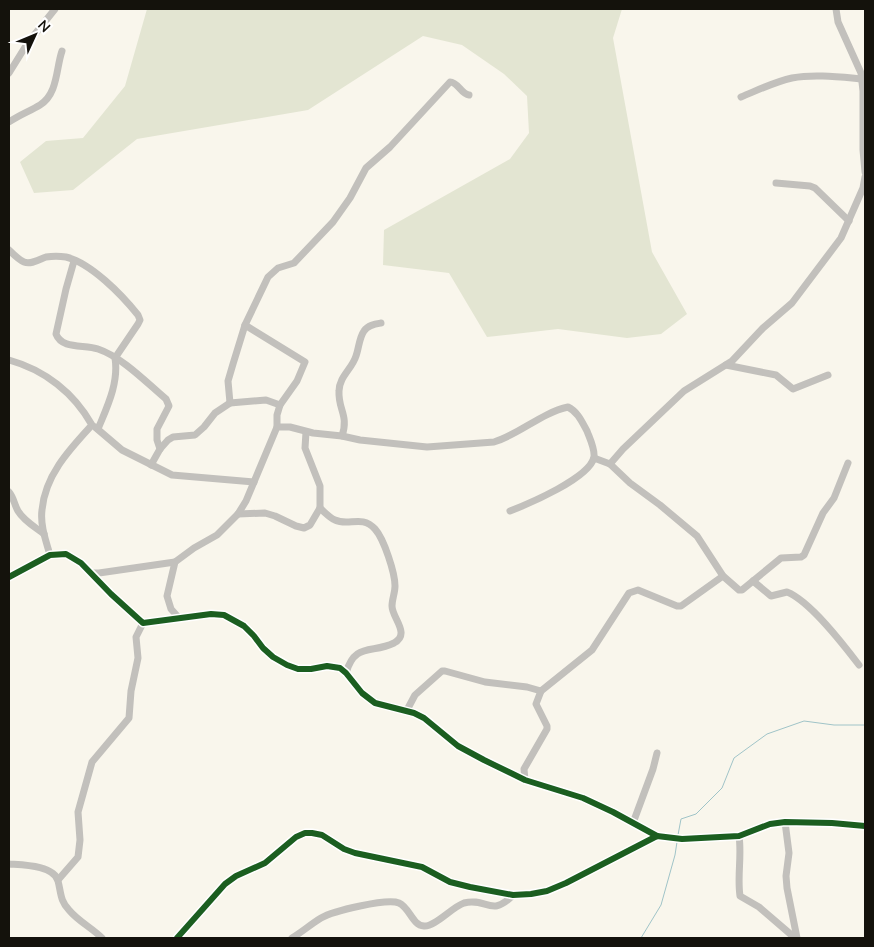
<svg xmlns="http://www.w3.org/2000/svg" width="874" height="947" font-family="Mulish,sans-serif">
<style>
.green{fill:#e3e5d2}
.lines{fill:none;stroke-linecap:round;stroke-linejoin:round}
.stream{stroke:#a0c4c8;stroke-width:1}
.minor{stroke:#c2c0bc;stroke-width:7}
.cycleway-casing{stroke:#fff;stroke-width:9}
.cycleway{stroke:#1b5e20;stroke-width:6}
</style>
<rect width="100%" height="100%" fill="#f9f6ec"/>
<polygon class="green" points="147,9 622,9 613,38 652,252 687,314 661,334 627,338 558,329 487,337 449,273 383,265 384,230 510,159 529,133 527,96 504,74 462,45 423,36 308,110 137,139 73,190 34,193 20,162 46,141 83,138 125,86"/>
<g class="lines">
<g class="stream">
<polyline points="678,835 681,819 696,814 722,788 734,758 767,734 804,721 834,725 865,725"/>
<polyline points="641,938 661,905 675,855 677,842"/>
</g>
<g class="minor">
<polyline points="836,9 838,22 861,73 863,91 863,150 865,172"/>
<polyline points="9,73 27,44 55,9"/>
<path d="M 741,97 C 758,90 774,82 792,78 C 814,74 839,77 862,79"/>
<path d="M 9,122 C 19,115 30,111 40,105 C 58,94 56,68 62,51"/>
<polyline points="776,183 810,186 815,188 849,221"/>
<path d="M 9,250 C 13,254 19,260 24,262 C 31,265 40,259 46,257 C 52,256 60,256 66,257 C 91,263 122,295 138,315 L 140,320 L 138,324 L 115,358 C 119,383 107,407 98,429"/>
<path d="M 74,261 L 66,289 L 56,334 C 62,350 85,344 98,349 C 122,357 147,383 166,399 L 169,406 L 157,429 L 157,440 L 160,449"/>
<polyline points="245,325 305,362 297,381 280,405 277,415 277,427"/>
<path d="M 9,360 C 45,370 74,393 92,425 C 70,449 45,475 42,510 C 40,525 46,541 50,555"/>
<polyline points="726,365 776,375 793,389 828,375"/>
<path d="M 230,403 L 228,381 L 233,364 L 245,325 L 268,277 L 278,268 L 294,263 L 333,222 L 350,198 L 366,168 L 390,147 L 450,82 C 458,82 461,94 469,95"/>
<polyline points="95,427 122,450 172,475 254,482"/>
<path d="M 342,436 C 349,415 338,410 339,391 C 339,377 352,369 356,356 C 359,348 359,338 364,331 C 368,325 375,324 381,323"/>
<polyline points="594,458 610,464 630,483 660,505 697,536 723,576 739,590 742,590 781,558 801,557 804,555 823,513 834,498 848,463"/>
<polyline points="610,464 623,449 684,391 732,361 763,328 792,303 841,238 863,188 865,177"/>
<polyline points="151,465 160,449 168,440 173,437 195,435 204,427 215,413 230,403 266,400 280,405"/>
<path d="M 9,492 C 14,498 14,504 18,511 C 24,521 35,527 44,534"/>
<path d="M 320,508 C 324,512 330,518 335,520 C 349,527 361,514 375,529 C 384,539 395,573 395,586 C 395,593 392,599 392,606 C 392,618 411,634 394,643 C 372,654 355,642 346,673"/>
<polyline points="238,514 265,513 275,516 296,526 304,528 310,525 320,508 320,486 305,448 306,432"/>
<polyline points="92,573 99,573 175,562"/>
<polyline points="9,577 50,555 66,554 81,563 111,594 143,623 211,614 224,615 244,626 254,636 263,648 273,657 287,665 298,669 311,669 327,666 340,668 346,673 362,693 375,703 414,713 424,718 458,746 484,760 525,780 583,798 613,812 657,836"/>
<path d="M 753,581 L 771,596 L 787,592 C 810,601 843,644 859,665"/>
<path d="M 179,618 L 171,609 L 167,596 L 175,562 L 194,548 L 217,535 L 238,514 L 246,501 L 277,427 L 290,427 L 313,433 L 342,436 L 360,440 L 427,447 L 494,442 C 520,434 541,413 568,407 C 578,412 582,422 587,431 C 590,439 595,449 594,457 C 590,478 528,504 510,511"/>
<polyline points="407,710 415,695 442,671 445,671 485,682 527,687 541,691"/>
<polyline points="525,780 524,769 547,729 547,726 536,704 541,691 592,650 629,593 638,590 677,606 681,606 723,576"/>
<polyline points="785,822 789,853 786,876 787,888 797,938"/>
<polyline points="633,823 653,769 657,753"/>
<path d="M 739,836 C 742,856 737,876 740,896 L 759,907 L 795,938"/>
<path d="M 9,864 C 22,865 54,865 58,881 C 61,892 60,901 69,910 C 78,921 92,928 102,938"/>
<polyline points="58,880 78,857 80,840 78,812 92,762 129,718 131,691 138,658 136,637 143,623"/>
<polyline points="177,938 225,884 236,876 265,863 296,837 305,833 312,833 322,835 344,849 355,853 422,867 450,882 470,887 513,895 531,894 547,891 566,883 657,836 682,839 739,836 770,824 785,822 832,823 865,826"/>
<path d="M 292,938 C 302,932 311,924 321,918 C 333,911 387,898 399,903 C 410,908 412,925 424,926 C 435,927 452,907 464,903 C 487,897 491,918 513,895"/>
</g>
<g class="cycleway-casing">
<g id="cycleway">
<polyline points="9,577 50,555 66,554 81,563 111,594 143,623 211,614 224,615 244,626 254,636 263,648 273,657 287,665 298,669 311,669 327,666 340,668 346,673 362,693 375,703 414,713 424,718 458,746 484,760 525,780 583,798 613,812 657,836"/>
<polyline points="177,938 225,884 236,876 265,863 296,837 305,833 312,833 322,835 344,849 355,853 422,867 450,882 470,887 513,895 531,894 547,891 566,883 657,836 682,839 739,836 770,824 785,822 832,823 865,826"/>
</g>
</g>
<use href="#cycleway" class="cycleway"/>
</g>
<rect width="874" height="947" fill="none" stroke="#14120c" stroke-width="20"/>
<g transform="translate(35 35) rotate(46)" stroke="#ffffff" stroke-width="4" paint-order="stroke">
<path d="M0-4L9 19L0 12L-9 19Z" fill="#14120c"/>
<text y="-8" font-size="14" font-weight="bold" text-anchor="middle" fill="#14120c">N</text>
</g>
</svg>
